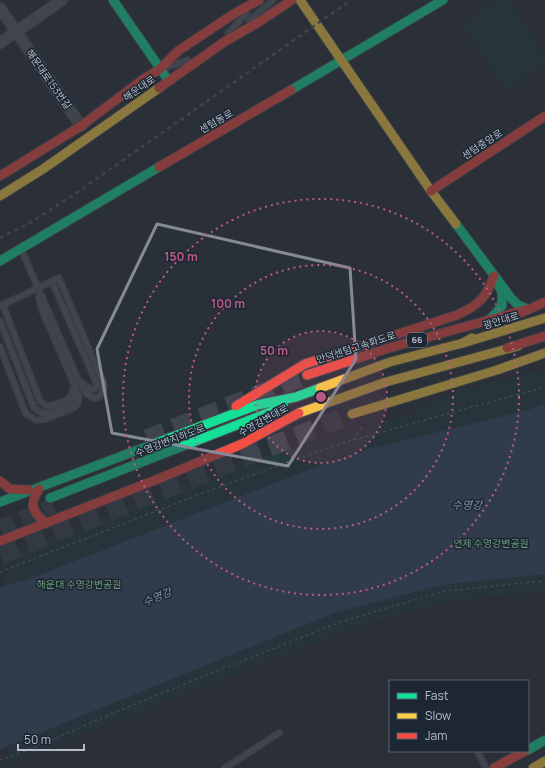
<svg xmlns="http://www.w3.org/2000/svg" width="545" height="768" font-family="Manrope,'Noto Sans KR',sans-serif">
<style>
.green{fill:#273a3e}
.water{fill:#384963}
.lines{fill:none;stroke-linecap:round;stroke-linejoin:round}
.secondary-tunnel{stroke:#3f454e;stroke-width:15;stroke-dasharray:15 8;stroke-linecap:butt}
.highway-tunnel{stroke:#3f454e;stroke-width:19;stroke-dasharray:19 10;stroke-linecap:butt}
.lane-casing{stroke:#484c53;stroke-width:8}
.street-casing{stroke:#484c53;stroke-width:13}
.fast-casing{stroke:#484c53;stroke-width:11}
.slow-casing{stroke:#484c53;stroke-width:11}
.jam-casing{stroke:#484c53;stroke-width:11}
.path{stroke:#5d636a;stroke-width:1.5;stroke-dasharray:3 3;stroke-linecap:butt}
.lane{stroke:#5a5e66;stroke-width:5.5}
.street{stroke:#5a5e66;stroke-width:11}
.fast{stroke:#16e098;stroke-width:9}
.slow{stroke:#ffcf43;stroke-width:9}
.jam{stroke:#f24e42;stroke-width:9}
.rail{stroke:#595d64;stroke-width:2.5;stroke-dasharray:4 4;stroke-linecap:butt}
.marked{fill:none;stroke:#848b96;stroke-width:3;stroke-linejoin:round}
.ring{fill:none;stroke:#bc5a87;stroke-width:2;stroke-dasharray:2 4}
.labels{text-anchor:middle;stroke-width:3;stroke-linejoin:round;paint-order:stroke}
.shield{fill:#1d2633;stroke:#878f9c;stroke-width:1}
.shield-label{font-size:9px;font-weight:bold;fill:#b4bcc9}
.street-label{font-size:10px;fill:#b4bcc9;stroke:#1d2633}
.park-label{font-size:10px;fill:#6b9a76;stroke:#1d2633}
.water-label{font-size:11px;font-style:italic;fill:#7c92b1;stroke:#1d2633}
.centre{fill:#bc5a87;stroke:#1d2633;stroke-width:2}
.ring-label{font-size:12px;text-anchor:middle;font-weight:bold;fill:#bc5a87;stroke:#1d2633;stroke-width:3;stroke-linejoin:round;paint-order:stroke}
</style>
<rect width="100%" height="100%" fill="#2a3038"/>
<g class="green">
<polygon points="498,0 509,0 545,56 545,65 505,90 462,23"/>
<polygon points="545,368 545,591 450,601 352,628 55,745 9,765 5,671 3,561 56,535 233,465 412,414 438,398"/>
</g>
<polygon class="water" points="545,404 545,574 441,585 334,613 0,749 0,588 29,579 321,465 373,448 528,410"/>
<g class="lines">
<polyline class="secondary-tunnel" points="0,527 53,506"/>
<g class="highway-tunnel">
<polyline points="147,439 307,375"/>
<polyline points="0,555 352,414"/>
</g>
<g class="lane-casing">
<g id="lane">
<polyline points="249,21 273,0"/>
<polyline points="228,33 247,13"/>
<polyline points="168,67 188,60"/>
<polyline points="52,282 96,382 97,387 92,390 81,382"/>
<path d="M 3,305 L 40,401 L 46,406 C 57,405 71,402 73,390"/>
<path d="M 0,306 C 20,297 39,287 59,278 L 103,383 L 103,391 L 99,397 L 93,398 L 86,393 L 78,379 L 21,249"/>
<polyline points="0,321 34,408 43,414 52,412 72,404 74,399 74,390"/>
<polyline points="0,347 26,414 36,420 46,419 74,408 78,403 79,396 41,308 39,296"/>
<polyline points="477,751 486,768"/>
<polyline points="225,768 279,733"/>
</g>
</g>
<g class="street-casing">
<g id="street">
<polyline points="0,8 81,126"/>
<polyline points="0,43 62,0"/>
</g>
</g>
<g class="fast-casing">
<g id="fast">
<polyline points="113,0 166,77"/>
<polyline points="291,90 443,0"/>
<polyline points="456,224 511,298 518,305 528,309"/>
<polyline points="0,261 159,167"/>
<polyline points="490,319 502,306 502,292 494,276"/>
<polyline points="50,498 270,412 283,405"/>
<polyline points="0,502 257,405 296,397 320,388"/>
<polyline points="528,750 545,740"/>
</g>
</g>
<g class="slow-casing">
<g id="slow">
<polyline points="300,0 431,191 456,224"/>
<polyline points="0,196 43,169 159,88"/>
<polyline points="463,343 545,318"/>
<polyline points="320,388 390,362 463,343 472,338"/>
<polyline points="299,413 386,382 518,346"/>
<polyline points="352,414 497,370 545,353"/>
<polyline points="533,768 545,761"/>
</g>
</g>
<g class="jam-casing">
<g id="jam">
<polyline points="159,88 224,42 259,22 292,0"/>
<polyline points="159,167 291,90"/>
<polyline points="0,176 81,126 145,78 160,69 178,51 232,15 259,0"/>
<polyline points="431,191 545,116"/>
<polyline points="518,314 545,302"/>
<polyline points="507,348 545,336"/>
<polyline points="307,375 389,348 528,309"/>
<path d="M 236,406 L 305,364 L 457,315 C 479,305 486,298 494,276"/>
<polyline points="0,481 10,489 29,490"/>
<path d="M 39,489 C 29,504 32,512 46,523"/>
<polyline points="0,541 158,479 242,444 299,413"/>
<polyline points="494,768 525,751"/>
</g>
</g>
<g class="path">
<polyline points="353,440 363,425"/>
<polyline points="0,572 187,499 260,472 346,442 545,387"/>
<polyline points="0,760 33,748 137,703 340,622 445,591 545,581"/>
</g>
<use href="#lane" class="lane"/>
<use href="#street" class="street"/>
<use href="#fast" class="fast"/>
<use href="#slow" class="slow"/>
<use href="#jam" class="jam"/>
<polyline class="rail" points="0,238 33,221 79,191 351,0"/>
</g>
<path d="M0 0H545V768H0ZM 157,224 L 350,268 L 356,359 L 288,466 L 112,433 L 97,349 Z" fill="#2a3038" fill-opacity=".55" fill-rule="evenodd"/>
<path class="marked" d="M 157,224 L 350,268 L 356,359 L 288,466 L 112,433 L 97,349 Z"/>
<circle cx="321" cy="397" r="66" fill="#bc5a87" fill-opacity=".12"/>
<g class="ring">
<circle cx="321" cy="397" r="66"/>
<circle cx="321" cy="397" r="132"/>
<circle cx="321" cy="397" r="198"/>
</g>
<g class="labels">
<rect class="shield" x="407" y="333" width="20" height="14" rx="3"/>
<g class="shield-label">
<text x="417" y="343">66</text>
</g>
<g class="street-label">
<text transform="translate(49 79) rotate(55)" y="4">해운대로153번길</text>
<text transform="translate(139 88) rotate(-35)" y="4">해운대로</text>
<text transform="translate(216 121) rotate(-30)" y="4">센텀동로</text>
<text transform="translate(482 144) rotate(-33)" y="4">센텀중앙로</text>
<text transform="translate(501 320) rotate(-17)" y="4">광안대로</text>
<text transform="translate(356 347) rotate(-18)" y="4">만덕센텀고속화도로</text>
<text transform="translate(263 420) rotate(-29)" y="4">수영강변대로</text>
<text transform="translate(170 440) rotate(-21)" y="4">수영강변지하도로</text>
</g>
<g class="park-label">
<text x="491" y="547">연제 수영강변공원</text>
<text x="79" y="588">해운대 수영강변공원</text>
</g>
<g class="water-label">
<text x="467" y="509">수영강</text>
<text transform="translate(157 597) rotate(-22)" y="4">수영강</text>
</g>
</g>
<circle cx="321" cy="397" r="6" class="centre"/>
<g class="ring-label">
<text x="181" y="261">150 m</text>
<text x="228" y="308">100 m</text>
<text x="274" y="355">50 m</text>
</g>
<rect x="389" y="680" width="140" height="72" fill="#1d2633" stroke="#59626f"/>
<rect x="397" y="693" width="20" height="6" fill="#16e098" stroke="#59626f"/>
<text x="425" y="700" font-size="12" fill="#b4bcc9">Fast</text>
<rect x="397" y="713" width="20" height="6" fill="#ffcf43" stroke="#59626f"/>
<text x="425" y="720" font-size="12" fill="#b4bcc9">Slow</text>
<rect x="397" y="733" width="20" height="6" fill="#f24e42" stroke="#59626f"/>
<text x="425" y="740" font-size="12" fill="#b4bcc9">Jam</text>
<path d="M18 744v6h66v-6" fill="none" stroke="#b4bcc9" stroke-width="2"/>
<text x="24" y="744" font-size="12" fill="#b4bcc9" stroke="#1d2633" stroke-width="3" paint-order="stroke">50 m</text>
</svg>
